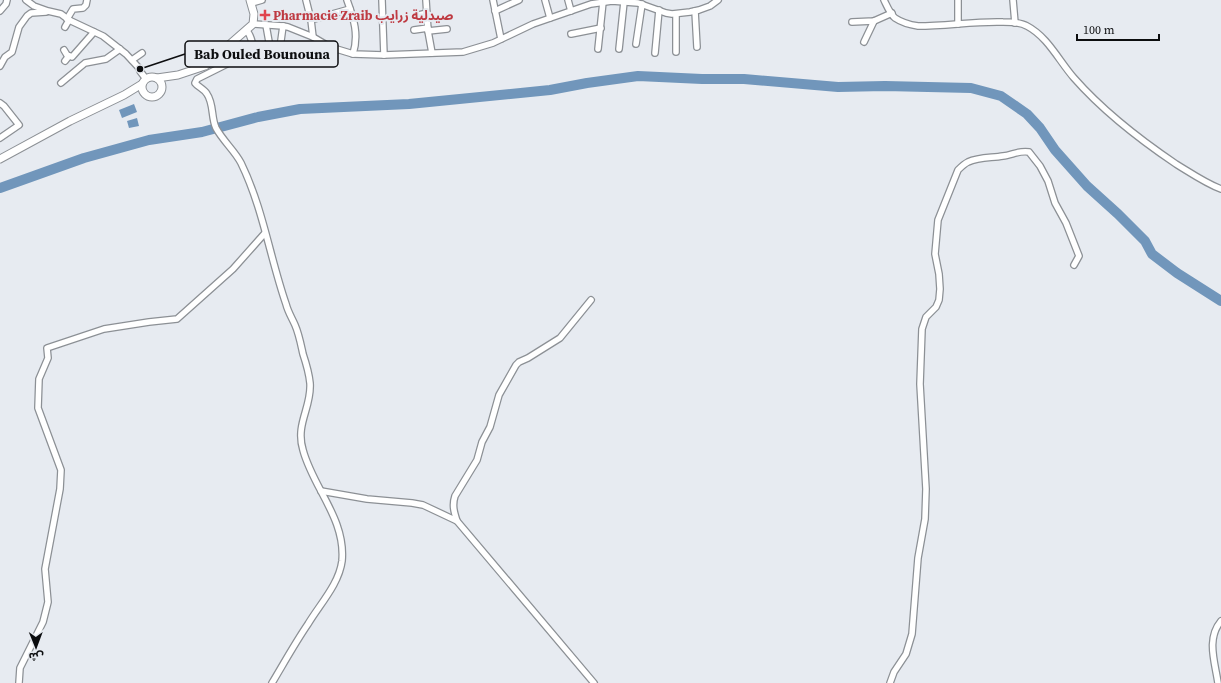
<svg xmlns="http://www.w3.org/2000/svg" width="1221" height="683" font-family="'Source Serif 4','Noto Sans Arabic',serif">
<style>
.water{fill:#7196bb}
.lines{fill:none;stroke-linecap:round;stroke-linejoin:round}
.river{stroke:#7196bb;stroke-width:10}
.minor-casing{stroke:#8c9095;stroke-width:8}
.tertiary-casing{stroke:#8c9095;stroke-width:9}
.minor{stroke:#fff;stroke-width:5.5}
.tertiary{stroke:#fff;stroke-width:7}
.health-dot{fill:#e0444e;stroke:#e7ebf1;stroke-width:1.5}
.labels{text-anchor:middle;stroke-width:4;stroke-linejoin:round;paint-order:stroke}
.health-label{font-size:13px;font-weight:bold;fill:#be3a42;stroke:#e7ebf1;text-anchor:start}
.leader{fill:none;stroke:#0c0d0f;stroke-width:1.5}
.callout-dot{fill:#0c0d0f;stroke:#e7ebf1;stroke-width:1.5}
.callout{fill:#e7ebf1;stroke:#0c0d0f;stroke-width:1.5}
.callout-label{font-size:14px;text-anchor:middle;font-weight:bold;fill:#0c0d0f}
</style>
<rect width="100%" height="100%" fill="#e7ebf1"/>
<g class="water">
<polygon points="134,104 137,112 122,118 119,110"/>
<polygon points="137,118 139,126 129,128 127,121"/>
</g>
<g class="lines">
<polyline class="river" points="0,188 84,158 149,140 202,132 258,117 300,109 409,104 550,90 587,83 638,76 702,79 744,79 838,87 885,86 971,88 1001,96 1027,114 1040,128 1055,150 1087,186 1118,214 1145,241 1152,254 1177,273 1221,301"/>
<g class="minor-casing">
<g id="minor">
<polyline points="26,0 34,6 48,11 61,14 69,20 103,36 126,54 139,68"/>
<polyline points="306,0 311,20"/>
<path d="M 347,0 C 354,19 359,35 353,54"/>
<polyline points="382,0 384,55"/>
<polyline points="426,0 428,31 432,53"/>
<polyline points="493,0 501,39"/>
<polyline points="545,0 550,18"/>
<polyline points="568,0 571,11"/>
<path d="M 884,0 C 887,6 890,14 895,18 C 901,22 911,25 918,26 C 947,26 975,21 1003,22 C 1011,22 1020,22 1027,26 C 1048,37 1059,61 1074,78 C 1103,111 1139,139 1176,164 C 1191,173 1205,183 1221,189"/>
<polyline points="1013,0 1015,23"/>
<polyline points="252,3 262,0"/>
<polyline points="0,11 6,4 7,0"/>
<polyline points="495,11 519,0"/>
<polyline points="695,11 697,47"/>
<polyline points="676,14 676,52"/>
<polyline points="419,15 427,13"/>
<polyline points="67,19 73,9 83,8 86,5 87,0"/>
<polyline points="852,22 874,21 892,13"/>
<polyline points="253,24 283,26 288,27 313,37 330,47 353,54 384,55 463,52 493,43 533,24 591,4 612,1 638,3 666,13 672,14 690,12 699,10 710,6 718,0"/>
<polyline points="958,24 958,0"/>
<polyline points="266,25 271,53"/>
<polyline points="65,27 69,20"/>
<polyline points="414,30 428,28"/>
<path d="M 247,31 C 253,38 253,49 254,58"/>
<polyline points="428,31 447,29"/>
<polyline points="571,34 601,28"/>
<polyline points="313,37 311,20 350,9"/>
<polyline points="864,42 874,21"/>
<polyline points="636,44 642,4"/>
<path d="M 226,48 L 229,60 L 227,64 L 197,79 L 195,83 C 198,87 204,89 207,94 C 214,104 211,118 216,128 C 223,141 235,151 241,163 C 263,208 270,258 286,304 C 288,312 292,318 295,325 C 299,334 301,345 303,354 C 306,363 309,373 310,383 C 312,407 295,424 303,450 C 313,488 346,519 342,561 C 339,584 320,604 308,624 C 295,643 284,663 272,683"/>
<polyline points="598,49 603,2"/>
<polyline points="619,49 624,2"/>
<polyline points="64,50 67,55 72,57 94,32"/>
<polyline points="655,53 659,10"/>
<polyline points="132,60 142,53"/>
<polyline points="65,61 69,56"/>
<polyline points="278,62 283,26"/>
<polyline points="0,66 5,57 12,52 19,27 27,16 31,13 46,12"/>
<polyline points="140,71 146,79"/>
<polyline points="61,83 85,63 106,59 120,49"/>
<polyline points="0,103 4,106 19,125 0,138"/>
<polyline points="321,491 367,499 412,503 423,505 457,521 594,683"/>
<path d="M 457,521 C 454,512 452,505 455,496 L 477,460 L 482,442 L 490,427 L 499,395 L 516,365 L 519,362 L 528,358 L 560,338 L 591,300"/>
<polyline points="19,683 20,668 43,622 48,602 45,569 60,489 61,470 38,408 39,379 48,358 47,348 104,329 149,322 177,319 233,269 265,233"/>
<path d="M 890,683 L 894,672 L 906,654 L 912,634 L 918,558 L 925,519 L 926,489 L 920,384 L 922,329 L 926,317 L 936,307 L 939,300 L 940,289 L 939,274 L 935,254 L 938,220 L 958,170 C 961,167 964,164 968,162 C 979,157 992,158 1003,156 C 1012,155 1020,150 1029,152 L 1040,166 L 1048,181 L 1055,203 L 1066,223 L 1079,256 L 1074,265"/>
<path d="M 1218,683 C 1215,662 1206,639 1221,621"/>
</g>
</g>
<g class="tertiary-casing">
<g id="tertiary">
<circle cx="152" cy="87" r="10"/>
<polyline points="157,78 178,75 205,66 253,24 254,14 250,0"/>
<polyline points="0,159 70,121 124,95 142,84"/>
</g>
</g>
<use href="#minor" class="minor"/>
<use href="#tertiary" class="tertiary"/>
</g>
<path class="health-dot" d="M263 9h4v4h4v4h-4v4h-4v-4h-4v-4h4z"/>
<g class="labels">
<g class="health-label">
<text x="273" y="20">Pharmacie Zraib صيدلية زرايب</text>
</g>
</g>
<path class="leader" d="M140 69L185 54"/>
<circle class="callout-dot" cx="140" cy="69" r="4"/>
<rect class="callout" x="185" y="41" width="153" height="26" rx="4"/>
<g class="callout-label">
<text x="262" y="59">Bab Ouled Bounouna</text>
</g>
<g transform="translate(36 647) rotate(179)" stroke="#e7ebf1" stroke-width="3" paint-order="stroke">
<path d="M0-3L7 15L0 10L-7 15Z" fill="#0c0d0f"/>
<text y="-6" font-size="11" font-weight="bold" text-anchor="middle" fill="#0c0d0f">ش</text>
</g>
<path d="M1077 34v6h82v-6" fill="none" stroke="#0c0d0f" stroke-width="2"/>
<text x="1083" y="34" font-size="12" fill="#0c0d0f" stroke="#e7ebf1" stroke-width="3" paint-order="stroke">100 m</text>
</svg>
